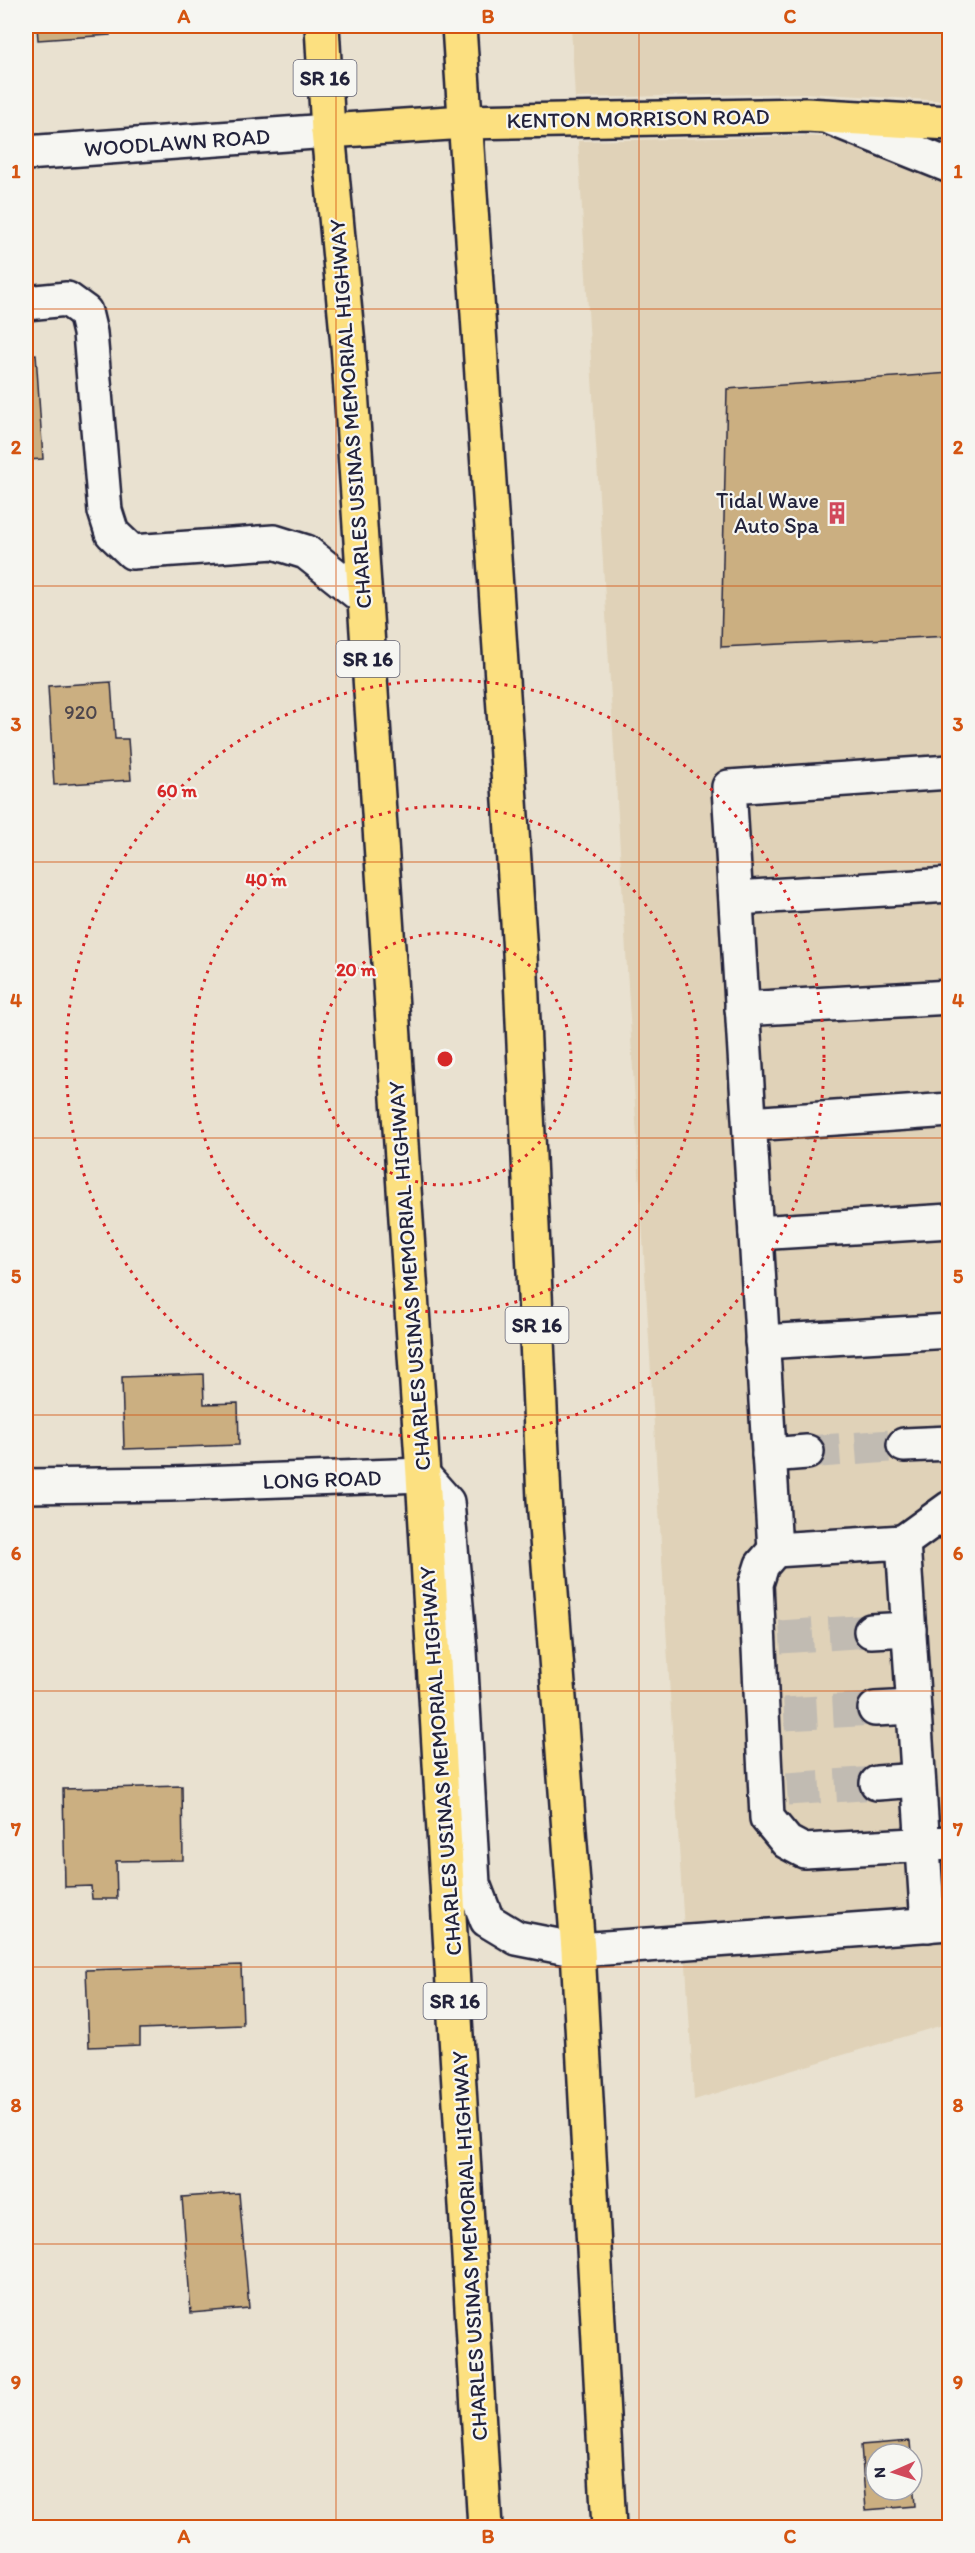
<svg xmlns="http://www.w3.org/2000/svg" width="975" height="2553" font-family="Itim,sans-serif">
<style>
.built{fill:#e0d2b8}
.building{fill:#cbaf81;stroke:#22223b;stroke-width:1.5}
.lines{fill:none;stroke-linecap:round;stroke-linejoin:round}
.minor-tunnel{stroke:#c1bbb2;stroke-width:33;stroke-dasharray:33 16;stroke-linecap:butt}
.minor-casing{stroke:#22223b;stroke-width:38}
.major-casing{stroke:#22223b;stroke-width:38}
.highway-casing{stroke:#22223b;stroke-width:38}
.minor{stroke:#f6f6f2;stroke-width:33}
.major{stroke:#fce080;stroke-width:33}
.highway{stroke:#fce080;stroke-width:33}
.grid{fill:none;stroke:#d45411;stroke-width:1.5;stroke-opacity:0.55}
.ring{fill:none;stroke:#d62828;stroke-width:3;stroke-dasharray:3 6}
.labels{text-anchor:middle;stroke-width:4.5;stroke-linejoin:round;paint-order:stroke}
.number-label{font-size:20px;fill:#4c454c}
.shield{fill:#f6f6f2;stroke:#626272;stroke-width:1.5}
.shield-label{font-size:21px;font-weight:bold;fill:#22223b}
.street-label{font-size:22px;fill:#22223b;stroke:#f6f6f2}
.poi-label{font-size:22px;fill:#22223b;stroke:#f6f6f2;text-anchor:end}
.centre{fill:#d62828;stroke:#f6f6f2;stroke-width:3}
.ring-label{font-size:18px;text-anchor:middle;font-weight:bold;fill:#d62828;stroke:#f6f6f2;stroke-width:4.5;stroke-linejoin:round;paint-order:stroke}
.neatline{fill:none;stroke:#d45411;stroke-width:2}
.grid-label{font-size:20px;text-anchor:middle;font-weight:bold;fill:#d45411}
</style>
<rect width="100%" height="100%" fill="#e9e1d0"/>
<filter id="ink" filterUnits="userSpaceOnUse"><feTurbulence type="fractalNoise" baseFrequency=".0167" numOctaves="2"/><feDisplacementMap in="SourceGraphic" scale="12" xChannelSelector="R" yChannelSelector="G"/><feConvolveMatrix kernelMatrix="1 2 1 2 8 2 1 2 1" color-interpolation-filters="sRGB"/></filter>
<g filter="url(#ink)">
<g class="built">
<polygon points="571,26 949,26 949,101 806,93 575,98"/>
<polygon points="805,136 949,144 949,2023 694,2100 578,141"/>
</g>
<g class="building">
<polygon points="37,26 110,26 110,35 38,40"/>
<polygon points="36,354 43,459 26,460 26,355"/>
<polygon points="950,373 950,636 721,647 727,389"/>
<polygon points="111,682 115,739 128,739 131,780 54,785 48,686"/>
<polygon points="203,1374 204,1404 238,1403 239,1445 124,1449 122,1377"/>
<polygon points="182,1786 183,1860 116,1861 117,1899 92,1899 91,1886 65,1887 63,1789"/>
<polygon points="241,1965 243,2025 140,2029 140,2045 89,2047 86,1970"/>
<polygon points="239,2193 249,2308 191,2313 182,2197"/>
<polygon points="910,2441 911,2454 876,2454 876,2490 912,2490 912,2468 915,2506 866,2510 861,2445"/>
</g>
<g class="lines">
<g class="minor-tunnel">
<polyline points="807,1452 904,1445"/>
<polyline points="780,1637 871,1631"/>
<polyline points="784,1714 875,1709"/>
<polyline points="787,1789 877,1783"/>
</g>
<g class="minor-casing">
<g id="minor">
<polyline points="833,119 950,166"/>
<polyline points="26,153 328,131"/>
<polyline points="26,303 67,299 85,312 90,333 105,511 112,533 132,552 274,542 306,552 365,599"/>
<polyline points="736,898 950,885"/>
<polyline points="742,1009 950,997"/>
<polyline points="750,1124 950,1110"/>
<polyline points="756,1233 950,1221"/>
<polyline points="762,1342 950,1331"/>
<polyline points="904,1445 950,1443"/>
<polyline points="769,1455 807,1452"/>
<polyline points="26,1486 171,1484 423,1475 447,1502 460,1651 473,1884 487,1920 517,1938 578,1950 949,1923"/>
<polyline points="903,1542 950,1508"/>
<polyline points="775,1550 762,1565 756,1584 767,1818 787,1842 804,1851 950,1843"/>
<polyline points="871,1631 909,1629"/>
<polyline points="875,1709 913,1707"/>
<polyline points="877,1783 918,1780"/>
<polyline points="928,1925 903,1542 775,1550 729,787 950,772"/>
</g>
</g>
<g class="major-casing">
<polyline id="major" points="328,131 465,122 806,115 950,123"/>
</g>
<g class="highway-casing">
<g id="highway">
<polyline points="322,26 328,131 348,345 423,1475 485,2528"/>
<polyline points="459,26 520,953 544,1499 578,1950 609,2528"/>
</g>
</g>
<use href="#minor" class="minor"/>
<use href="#major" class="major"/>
<use href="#highway" class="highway"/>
</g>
</g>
<path class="grid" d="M 336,26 L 336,2528M 639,26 L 639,2528M 26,309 L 950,309M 26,586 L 950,586M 26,862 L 950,862M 26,1138 L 950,1138M 26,1415 L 950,1415M 26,1691 L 950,1691M 26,1967 L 950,1967M 26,2244 L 950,2244"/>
<g class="ring">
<circle cx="445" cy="1059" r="126"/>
<circle cx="445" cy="1059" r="253"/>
<circle cx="445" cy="1059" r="379"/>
</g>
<defs>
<g id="building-bare" transform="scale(1.8)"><path d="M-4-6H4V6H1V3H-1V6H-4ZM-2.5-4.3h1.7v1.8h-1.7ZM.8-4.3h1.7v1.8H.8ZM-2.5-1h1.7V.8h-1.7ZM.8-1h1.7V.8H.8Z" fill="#d1495b" stroke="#f6f6f2" stroke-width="2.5" paint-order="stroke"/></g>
</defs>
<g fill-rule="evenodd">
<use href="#building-bare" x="837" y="513"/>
</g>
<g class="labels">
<g class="number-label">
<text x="81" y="719">920</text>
</g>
<g class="shield">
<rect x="293.5" y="60" width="63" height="36" rx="4.5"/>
<rect x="336.5" y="641" width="63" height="36" rx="4.5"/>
<rect x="505.5" y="1307" width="63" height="36" rx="4.5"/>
<rect x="423.5" y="1983" width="63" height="36" rx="4.5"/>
</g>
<g class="shield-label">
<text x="325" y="85">SR 16</text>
<text x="368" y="666">SR 16</text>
<text x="537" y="1332">SR 16</text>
<text x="455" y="2008">SR 16</text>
</g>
<g class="street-label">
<text transform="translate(638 118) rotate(-1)" y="8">KENTON MORRISON ROAD</text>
<text transform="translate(177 142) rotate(-4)" y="8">WOODLAWN ROAD</text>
<text transform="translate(350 414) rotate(-94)" y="8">CHARLES USINAS MEMORIAL HIGHWAY</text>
<text transform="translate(409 1276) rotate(-94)" y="8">CHARLES USINAS MEMORIAL HIGHWAY</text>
<text transform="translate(322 1479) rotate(-2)" y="8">LONG ROAD</text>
<text transform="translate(440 1761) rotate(-94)" y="8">CHARLES USINAS MEMORIAL HIGHWAY</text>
<text transform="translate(469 2246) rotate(-93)" y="8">CHARLES USINAS MEMORIAL HIGHWAY</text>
</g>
<g class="poi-label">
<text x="819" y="508">Tidal Wave<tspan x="819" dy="25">Auto Spa</tspan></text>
</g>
</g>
<circle cx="445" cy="1059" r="9" class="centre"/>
<g class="ring-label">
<text x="177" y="797">60 m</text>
<text x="266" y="886">40 m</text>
<text x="356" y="976">20 m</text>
</g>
<rect width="975" height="2553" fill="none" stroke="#f6f6f2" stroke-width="66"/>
<g transform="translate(894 2472) rotate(267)"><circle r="28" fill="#f6f6f2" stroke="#a1a1a9" stroke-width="1.5"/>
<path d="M0-4.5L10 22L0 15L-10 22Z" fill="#d1495b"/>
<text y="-9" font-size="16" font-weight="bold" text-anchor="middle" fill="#22223b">N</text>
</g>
<rect x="33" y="33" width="909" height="2487" class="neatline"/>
<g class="grid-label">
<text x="184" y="23">A</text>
<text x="488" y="23">B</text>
<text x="790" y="23">C</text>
<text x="16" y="178">1</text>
<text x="958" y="178">1</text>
<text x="16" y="454">2</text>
<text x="958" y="454">2</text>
<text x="16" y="731">3</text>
<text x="958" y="731">3</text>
<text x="16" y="1007">4</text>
<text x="958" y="1007">4</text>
<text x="16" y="1283">5</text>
<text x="958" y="1283">5</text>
<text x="16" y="1560">6</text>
<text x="958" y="1560">6</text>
<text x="16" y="1836">7</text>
<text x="958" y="1836">7</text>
<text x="16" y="2112">8</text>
<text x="958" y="2112">8</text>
<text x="16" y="2389">9</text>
<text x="958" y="2389">9</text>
<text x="184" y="2543">A</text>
<text x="488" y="2543">B</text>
<text x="790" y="2543">C</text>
</g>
</svg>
